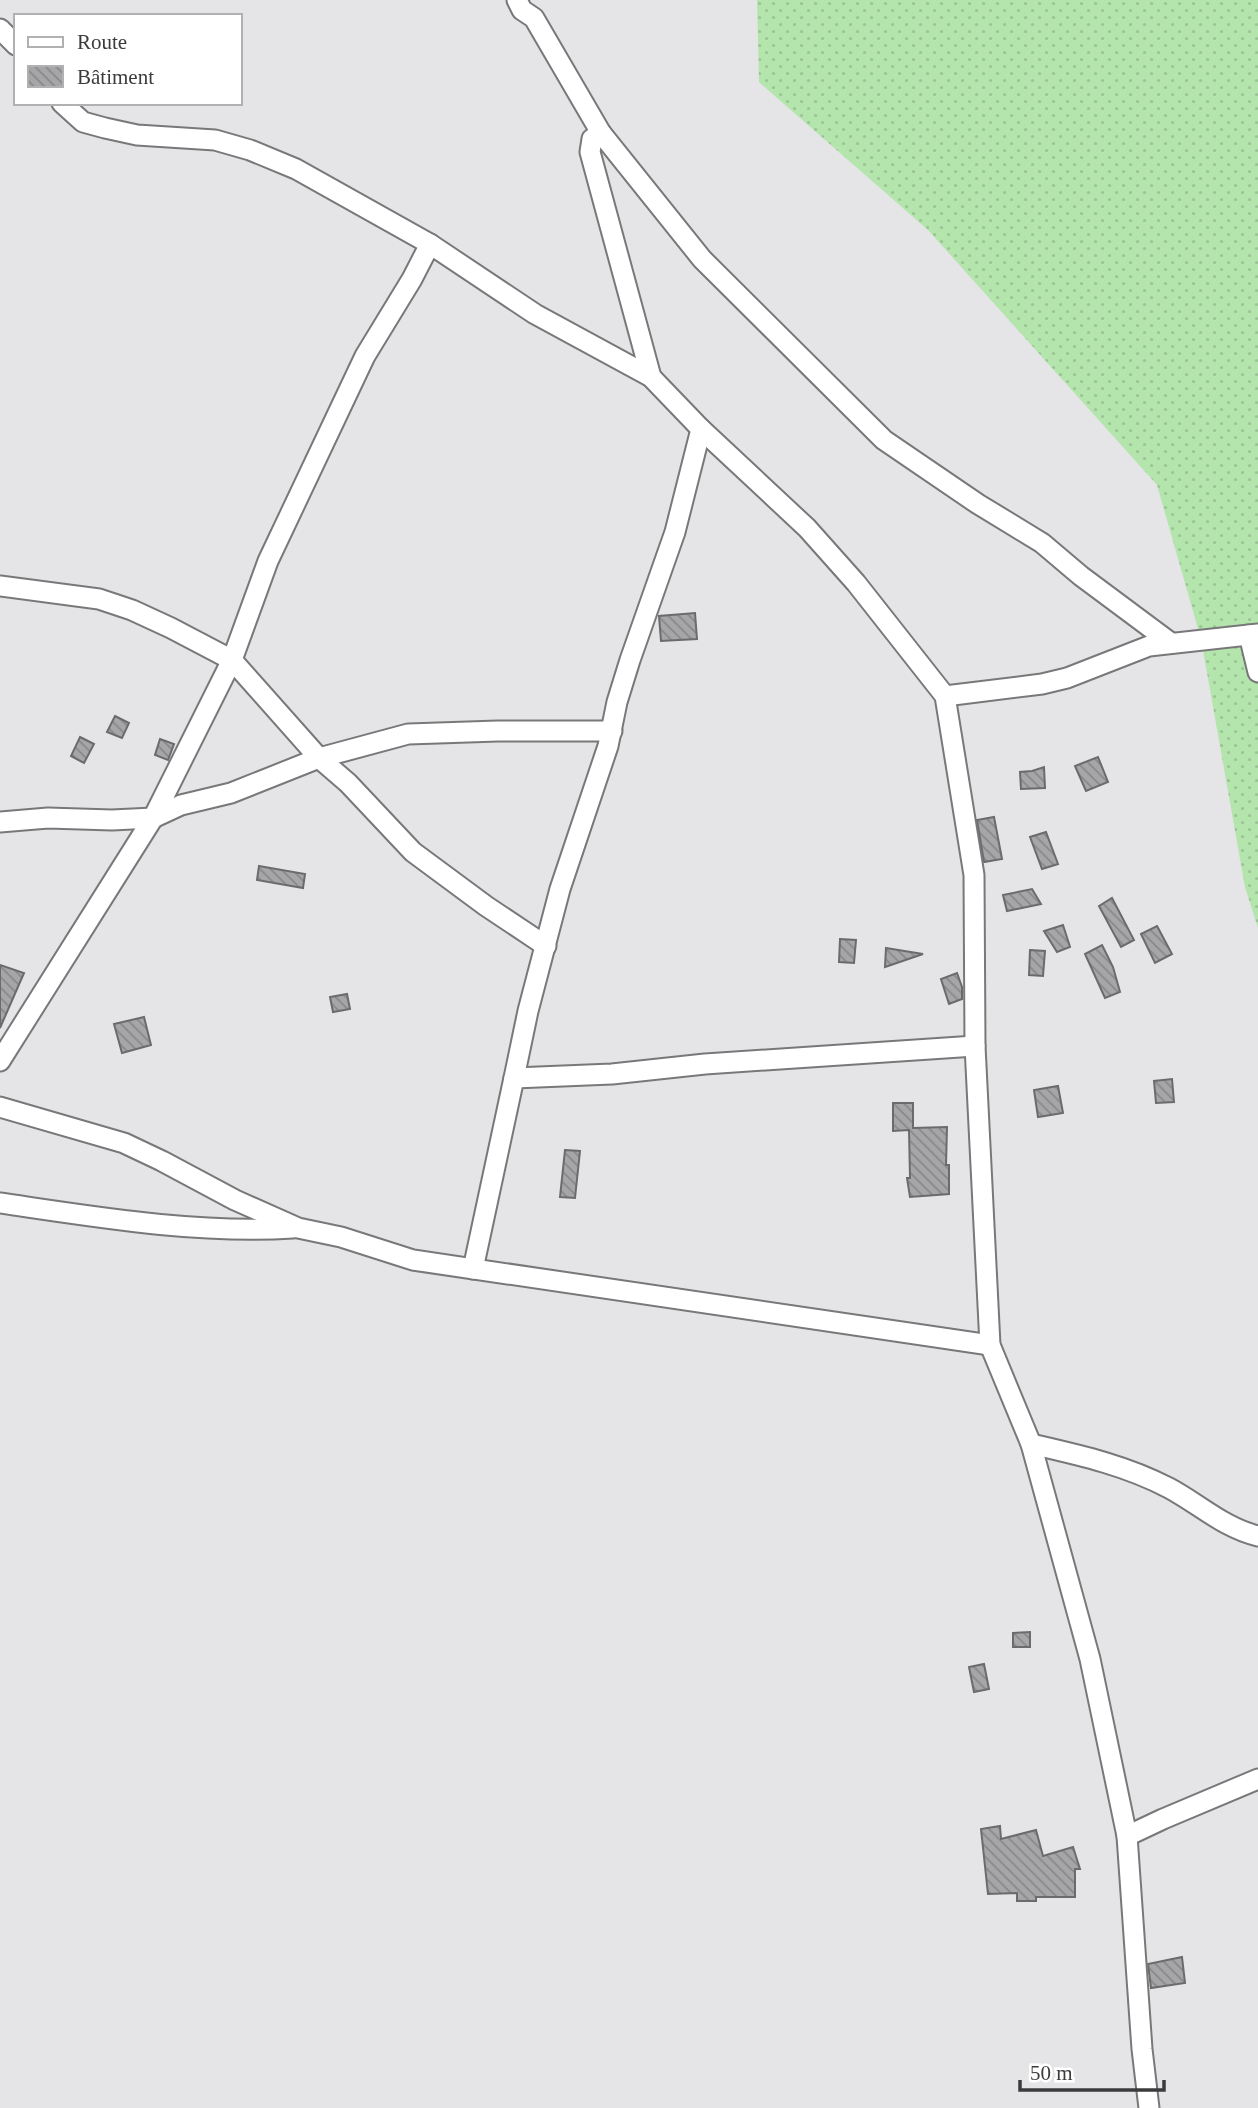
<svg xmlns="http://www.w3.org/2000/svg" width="1258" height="2108" font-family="'Times New Roman',serif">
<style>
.grass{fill:url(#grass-dots)}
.building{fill:url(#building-back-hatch);stroke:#6b6b6d;stroke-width:2}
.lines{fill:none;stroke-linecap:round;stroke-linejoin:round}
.minor-casing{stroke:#78787a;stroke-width:23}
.minor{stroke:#fff;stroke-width:19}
</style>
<defs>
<pattern id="grass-dots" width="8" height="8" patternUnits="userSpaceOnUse" patternTransform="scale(1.75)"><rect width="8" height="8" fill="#b4e5ac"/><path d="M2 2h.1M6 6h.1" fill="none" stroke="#9cc595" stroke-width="1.8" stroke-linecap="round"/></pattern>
<pattern id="building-back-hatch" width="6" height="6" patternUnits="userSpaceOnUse" patternTransform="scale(1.75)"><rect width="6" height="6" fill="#a6a6a9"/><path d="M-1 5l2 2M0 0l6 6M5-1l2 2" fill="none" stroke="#88888b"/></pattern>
</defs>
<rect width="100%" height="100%" fill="#e5e5e8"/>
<polygon class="grass" points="757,0 1258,0 1258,928 1245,887 1201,639 1157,485 928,230 759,82"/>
<g class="building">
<polygon points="695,613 697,639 661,641 659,616"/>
<polygon points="115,716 129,723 122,738 107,732"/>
<polygon points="80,737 94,744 84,763 71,756"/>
<polygon points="160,739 174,744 168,760 155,755"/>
<polygon points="1098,757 1108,782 1086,791 1075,766"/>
<polygon points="1044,767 1045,788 1021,789 1020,772 1032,771"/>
<polygon points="994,817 1002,859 984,862 977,820"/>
<polygon points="1046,832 1058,864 1042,869 1030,837"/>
<polygon points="259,866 305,874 303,888 257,880"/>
<polygon points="1032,889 1041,904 1007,911 1003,895"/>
<polygon points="1112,898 1134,940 1121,947 1099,906"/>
<polygon points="1063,925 1070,947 1057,952 1044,931"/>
<polygon points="1157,926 1172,954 1155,963 1141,934"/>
<polygon points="840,939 856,940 854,963 839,962"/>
<polygon points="1102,945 1113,967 1120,992 1105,998 1085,954"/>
<polygon points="886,948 923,954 885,967"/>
<polygon points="1030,950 1045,951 1043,976 1029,975"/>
<polygon points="0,965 24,973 0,1028"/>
<polygon points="957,973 962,987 962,999 949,1004 941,979"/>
<polygon points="347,994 350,1009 333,1012 330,997"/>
<polygon points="144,1017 151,1045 122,1053 114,1024"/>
<polygon points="1172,1079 1174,1102 1156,1103 1154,1081"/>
<polygon points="1058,1086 1063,1113 1038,1117 1034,1090"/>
<polygon points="893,1103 913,1103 913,1128 947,1127 946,1165 949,1165 949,1194 910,1197 907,1178 910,1178 909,1130 893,1131"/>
<polygon points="565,1150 580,1151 575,1198 560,1197"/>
<polygon points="1030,1632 1030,1647 1013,1647 1013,1633"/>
<polygon points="984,1664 989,1689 974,1692 969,1667"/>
<polygon points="1000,1826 1001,1839 1036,1830 1043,1856 1073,1847 1080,1869 1075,1869 1075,1897 1036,1897 1036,1901 1017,1901 1017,1893 988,1894 981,1829"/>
<polygon points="1182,1957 1185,1983 1151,1988 1148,1964"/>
</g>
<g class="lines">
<g class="minor-casing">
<g id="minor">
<polyline points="517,0 522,10 534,18 601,133 702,259 884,440 978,504 1042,543 1081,576 1171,643"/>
<polyline points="0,29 16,45"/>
<polyline points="62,103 83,122 105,128 137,135 215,140 250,150 296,169 430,244 535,314 651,377 701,429 807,528 856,583 945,696 974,875 975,1046 990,1345 1031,1444 1090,1659 1127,1836 1142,2049 1149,2108"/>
<polyline points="601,133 592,139 590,152 651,377"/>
<polyline points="0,586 99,599 132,610 171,628 232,660 319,758 348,783 413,852 486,906 546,946"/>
<polyline points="1249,635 1258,672"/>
<polyline points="945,696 1042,684 1067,678 1149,646 1258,634"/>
<polyline points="0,822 48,818 112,820 153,818 181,805 231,793 319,758 408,734 498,731 612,731"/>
<polyline points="0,1061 153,818 232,660 268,561 365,356 412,279 430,244"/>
<polyline points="514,1078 528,1011 560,889 608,746 617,702 630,660 675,532 701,429"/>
<polyline points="0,1107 124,1143 162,1161 235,1200 298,1228 341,1237 413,1260 990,1345"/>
<path d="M 0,1203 C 96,1217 196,1234 293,1228"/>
<polyline points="473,1269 514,1078 612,1074 705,1064 975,1046"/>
<path d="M 1031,1444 C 1079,1455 1125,1465 1169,1488 C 1199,1504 1224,1528 1258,1536"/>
<polyline points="1127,1836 1163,1819 1258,1779"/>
</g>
</g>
<use href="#minor" class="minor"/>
</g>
<rect x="14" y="14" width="228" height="91" fill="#ffffff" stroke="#b1b1b1" stroke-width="2"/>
<rect x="28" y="37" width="35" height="10" fill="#ffffff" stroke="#b1b1b1" stroke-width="2"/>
<text x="77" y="49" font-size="21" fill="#3b3b3c">Route</text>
<rect x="28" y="66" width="35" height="21" fill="url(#building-back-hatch)" stroke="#b1b1b1" stroke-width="2"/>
<text x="77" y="84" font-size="21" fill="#3b3b3c">Bâtiment</text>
<path d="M1020 2080v10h144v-10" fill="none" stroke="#3b3b3c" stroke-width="3.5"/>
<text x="1030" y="2080" font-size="21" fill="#3b3b3c" stroke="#ffffff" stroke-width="5" paint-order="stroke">50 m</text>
</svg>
